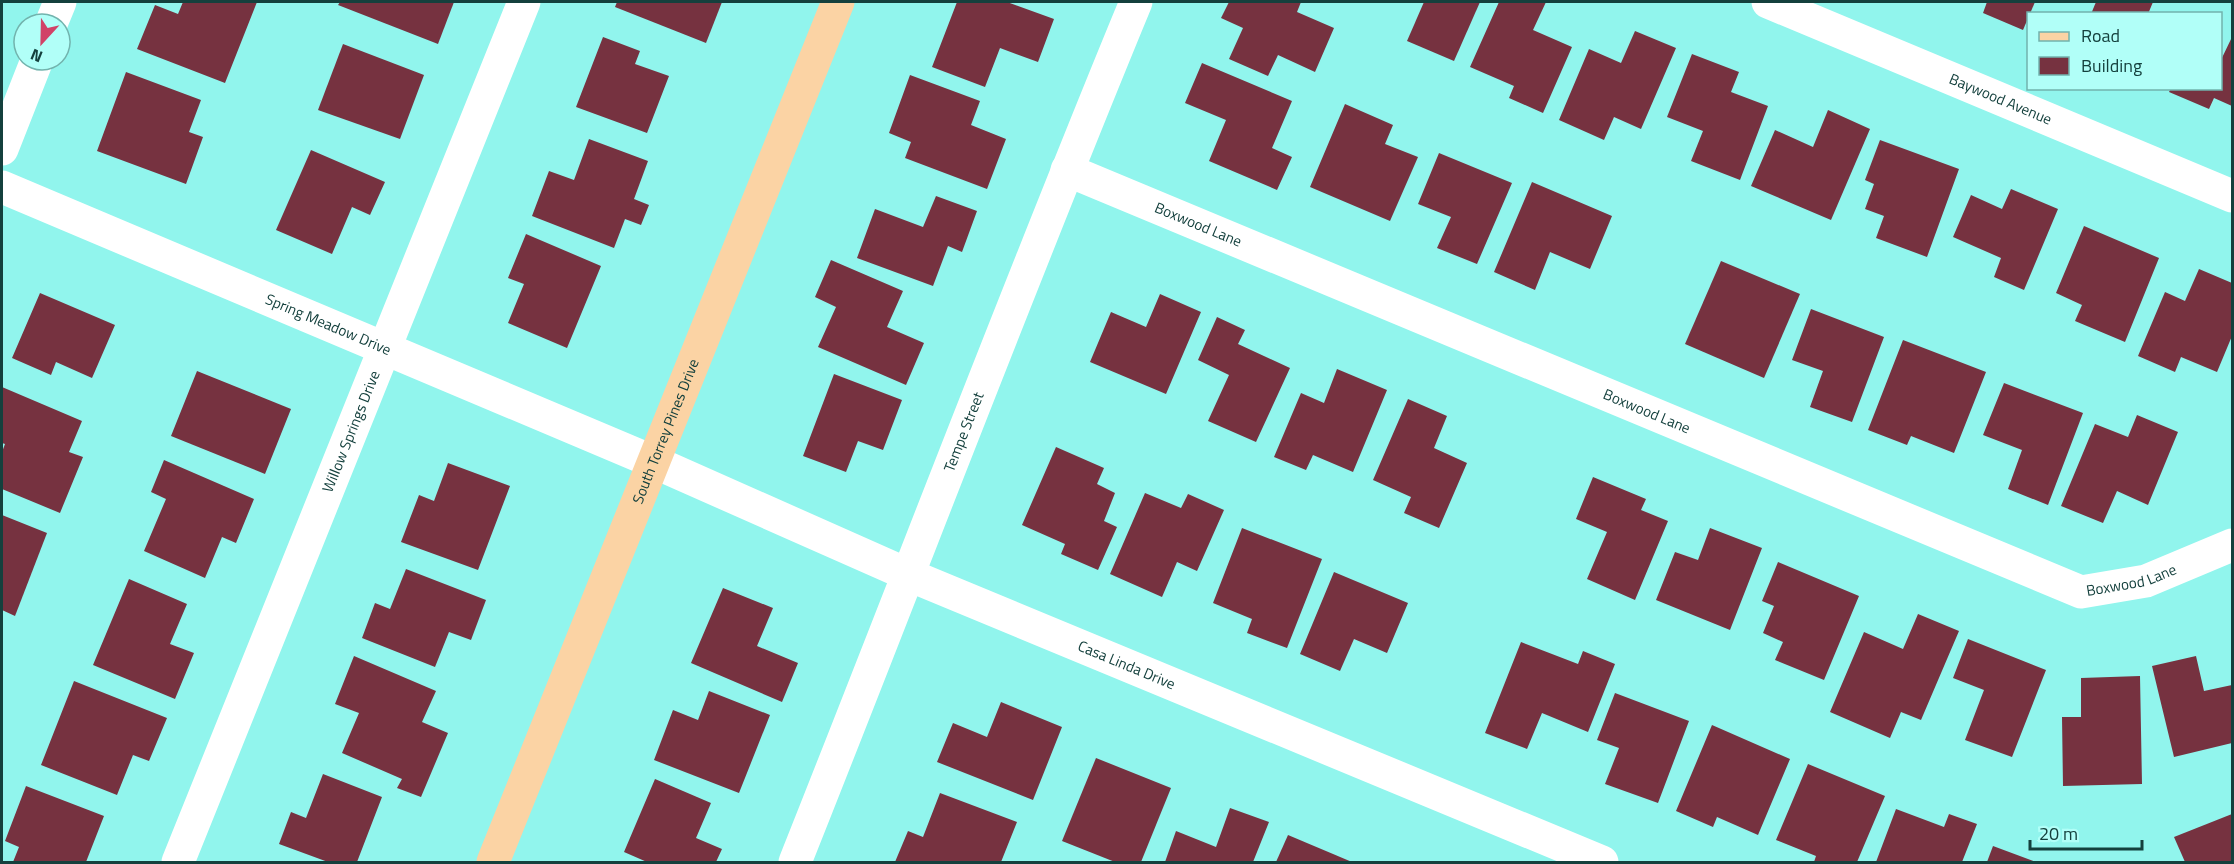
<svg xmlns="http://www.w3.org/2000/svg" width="2234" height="864" font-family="'Titillium Web',sans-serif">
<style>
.building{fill:#763240}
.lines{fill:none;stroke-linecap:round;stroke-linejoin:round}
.minor{stroke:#fff;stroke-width:33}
.major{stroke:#fbd3a4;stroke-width:33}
.labels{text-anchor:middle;stroke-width:6;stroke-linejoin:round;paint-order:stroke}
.street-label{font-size:15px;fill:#14403d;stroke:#b1fff8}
</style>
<rect width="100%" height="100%" fill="#91f5ed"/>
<g class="building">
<polygon points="183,2 257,2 225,83 137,49 155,5 178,14"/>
<polygon points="340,2 454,2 438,44 338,5"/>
<polygon points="617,2 722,2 706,43 615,7"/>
<polygon points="957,2 1007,2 1054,19 1038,62 1000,48 985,87 932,67"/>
<polygon points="1229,2 1301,2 1297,12 1334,28 1315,72 1278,55 1268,76 1229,59 1243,28 1221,18"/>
<polygon points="1424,2 1480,2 1454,61 1407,41"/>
<polygon points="1499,2 1546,2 1533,30 1572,47 1543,113 1509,98 1514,86 1470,67"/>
<polygon points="1987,2 2035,2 2023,30 1983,13"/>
<polygon points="2096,2 2153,2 2148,14 2091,14"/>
<polygon points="1635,31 1676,48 1641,129 1614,117 1604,140 1559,120 1589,49 1621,63"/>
<polygon points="603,37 640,51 635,64 669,76 647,133 576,107"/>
<polygon points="2232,37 2232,106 2214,98 2209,109 2169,92 2171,88 2220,88 2220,62"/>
<polygon points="343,44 424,75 400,139 318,110"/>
<polygon points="1692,54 1739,72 1731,92 1768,106 1740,180 1691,161 1703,131 1667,117"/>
<polygon points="1202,63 1292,101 1272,148 1292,157 1277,190 1209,161 1226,120 1185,103"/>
<polygon points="126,72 201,100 189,132 203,137 186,184 97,151"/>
<polygon points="910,75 980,101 971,125 1006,139 987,189 905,158 911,142 889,133"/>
<polygon points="1345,104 1393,125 1385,144 1418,157 1390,221 1310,187"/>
<polygon points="1828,110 1870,129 1831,220 1751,186 1775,130 1813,147"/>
<polygon points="589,139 648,161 634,199 649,205 641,225 625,219 614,248 532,216 549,171 574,180"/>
<polygon points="1880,140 1959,169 1927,257 1876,238 1884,216 1865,209 1874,184 1865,180"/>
<polygon points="311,150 385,182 370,215 352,207 332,254 276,230"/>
<polygon points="1439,153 1512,183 1477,264 1437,248 1451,217 1418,204"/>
<polygon points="1532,182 1612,216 1590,269 1550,252 1535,290 1494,272"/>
<polygon points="2011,189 2058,209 2024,290 1994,277 2001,258 1953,237 1971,195 2002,209"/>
<polygon points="936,196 977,211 962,252 948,246 933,286 857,258 875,209 923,227"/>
<polygon points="2084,226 2159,258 2125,342 2075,321 2082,305 2056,293"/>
<polygon points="526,234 601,266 567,348 508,323 524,284 508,278"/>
<polygon points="831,260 903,291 887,327 924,343 906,385 818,347 836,307 815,297"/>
<polygon points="1721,261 1800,294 1764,378 1685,344"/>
<polygon points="2199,269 2232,283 2232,336 2217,372 2181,357 2175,372 2138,356 2165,292 2185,301"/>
<polygon points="40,293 115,325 92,378 56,362 51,375 12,358"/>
<polygon points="1160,294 1201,312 1166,394 1090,362 1111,312 1146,327"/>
<polygon points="1811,309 1884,337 1852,422 1810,407 1823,371 1792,360"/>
<polygon points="1217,317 1245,330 1238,344 1290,368 1256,442 1208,421 1229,375 1198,360"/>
<polygon points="1903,340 1986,372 1954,453 1911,436 1907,445 1868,430"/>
<polygon points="1337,369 1387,390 1353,472 1313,455 1306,470 1274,457 1301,393 1324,403"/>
<polygon points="197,371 291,409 265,474 171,436"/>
<polygon points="834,374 902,400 883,450 858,441 846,472 803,456"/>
<polygon points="2004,383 2083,413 2048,505 2008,489 2022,450 1983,435"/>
<polygon points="2,387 82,421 69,452 83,457 60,513 2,489 2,452 5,444 2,443"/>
<polygon points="1408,399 1447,416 1434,448 1467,463 1439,528 1404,513 1411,497 1373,480"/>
<polygon points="2137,415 2178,432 2148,505 2117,491 2103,523 2061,506 2095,424 2128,437"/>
<polygon points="1056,447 1104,468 1097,484 1115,493 1104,521 1117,527 1098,570 1061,554 1065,544 1022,525"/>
<polygon points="164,460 254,499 236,543 222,537 205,578 144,551 166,499 151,492"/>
<polygon points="448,463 510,486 478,570 401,542 419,495 434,501"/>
<polygon points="1593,477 1646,499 1641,510 1668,521 1635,600 1587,579 1607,532 1576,519"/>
<polygon points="1145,493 1181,508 1188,494 1224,510 1197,571 1177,562 1162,597 1110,574"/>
<polygon points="2,515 47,533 15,616 2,610"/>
<polygon points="1242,528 1322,559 1287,648 1247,633 1252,619 1213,603"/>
<polygon points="1710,528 1762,548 1730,630 1656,600 1675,552 1698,560"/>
<polygon points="1778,562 1859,596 1824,680 1775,660 1783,642 1763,633 1774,606 1762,601"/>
<polygon points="406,569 486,600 471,640 449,632 435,667 362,638 375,603 390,609"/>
<polygon points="1334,572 1408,603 1387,653 1354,639 1340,671 1300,654"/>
<polygon points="129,579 187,604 170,644 194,653 175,699 93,665"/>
<polygon points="723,588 773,608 757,646 798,663 782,702 691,663"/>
<polygon points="1918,614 1959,631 1921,720 1901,712 1890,738 1830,712 1864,632 1903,649"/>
<polygon points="1968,639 2046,670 2012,757 1965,740 1984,690 1953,678"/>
<polygon points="1521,642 1578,664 1583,651 1615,664 1588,732 1542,713 1527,749 1485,733"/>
<polygon points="354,656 436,691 422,722 448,733 421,797 397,788 402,779 342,753 359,713 335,704"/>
<polygon points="2196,656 2204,691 2232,685 2232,743 2174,757 2152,666"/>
<polygon points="2140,676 2142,784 2063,786 2062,717 2081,717 2081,678"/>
<polygon points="74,681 167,718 149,761 133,755 117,795 41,765"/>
<polygon points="709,691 770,715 739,793 654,760 673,710 698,720"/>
<polygon points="1615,693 1689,721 1658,803 1605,784 1619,748 1597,740"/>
<polygon points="1001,702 1062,727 1033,800 937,762 953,723 987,737"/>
<polygon points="1712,725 1790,759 1758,835 1717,817 1713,827 1676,811"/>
<polygon points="1096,758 1171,788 1141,862 1115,862 1062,841"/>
<polygon points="1808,764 1885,796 1857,862 1814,862 1816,856 1776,840"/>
<polygon points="323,774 382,797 357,862 328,862 279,844 291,812 306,818"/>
<polygon points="655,779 711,803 696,838 722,849 716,862 647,862 624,852"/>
<polygon points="26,786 104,816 86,862 13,862 19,847 5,841"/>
<polygon points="940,793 1017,822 1001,862 895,862 908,831 923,837"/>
<polygon points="1230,808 1269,822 1253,862 1165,862 1176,831 1216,847"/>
<polygon points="1896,809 1944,827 1949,814 1977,824 1962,862 1876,862"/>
<polygon points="2232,814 2232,862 2185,862 2174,837"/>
<polygon points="1288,835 1352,862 1276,862"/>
<polygon points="1993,846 2036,862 1987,862"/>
</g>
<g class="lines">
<g class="minor">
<path id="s1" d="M 1768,2 L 2232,196"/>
<polyline points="51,24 60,2"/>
<polyline points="2,149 37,60"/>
<path id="s2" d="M 1067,170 L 2081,592 L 2146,581 L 2232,545"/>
<path id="s3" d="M 2,187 L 654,462 L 909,575 L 1602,862"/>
<path id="s4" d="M 178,862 L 524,2"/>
<path id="s5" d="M 795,862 C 909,576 1018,287 1136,2"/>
</g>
<path class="major" id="s6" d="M 493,862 L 838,2"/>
</g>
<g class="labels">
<g class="street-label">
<text dy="5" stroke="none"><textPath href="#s1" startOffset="252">Baywood Avenue</textPath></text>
<text dy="5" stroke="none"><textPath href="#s2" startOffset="142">Boxwood Lane</textPath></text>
<text dy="5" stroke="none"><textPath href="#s3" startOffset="354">Spring Meadow Drive</textPath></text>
<text dy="5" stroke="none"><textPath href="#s2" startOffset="628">Boxwood Lane</textPath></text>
<text dy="5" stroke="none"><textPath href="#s4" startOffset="464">Willow Springs Drive</textPath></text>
<text dy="5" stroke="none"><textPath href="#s6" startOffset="464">South Torrey Pines Drive</textPath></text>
<text dy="5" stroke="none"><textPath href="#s5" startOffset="462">Tempe Street</textPath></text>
<text dy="5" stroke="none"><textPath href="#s2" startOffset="1150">Boxwood Lane</textPath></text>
<text dy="5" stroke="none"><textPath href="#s3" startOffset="1222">Casa Linda Drive</textPath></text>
</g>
</g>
<rect width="2234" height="864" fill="none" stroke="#14403d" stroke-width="6"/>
<rect x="2027" y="12" width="195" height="78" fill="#b1fff8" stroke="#72b3ad" stroke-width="1.5"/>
<rect x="2039" y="32" width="30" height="9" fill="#fbd3a4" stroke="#72b3ad" stroke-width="1.5"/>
<text x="2081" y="42" font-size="18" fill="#14403d">Road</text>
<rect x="2039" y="57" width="30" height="18" fill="#763240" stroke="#72b3ad" stroke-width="1.5"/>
<text x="2081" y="72" font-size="18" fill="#14403d">Building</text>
<g transform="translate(42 42) rotate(202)"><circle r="28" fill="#b1fff8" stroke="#72b3ad" stroke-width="1.5"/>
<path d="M0-4.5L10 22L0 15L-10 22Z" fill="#d14267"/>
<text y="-9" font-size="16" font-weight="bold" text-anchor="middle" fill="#14403d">N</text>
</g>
<path d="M2030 840v9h112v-9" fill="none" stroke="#14403d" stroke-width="3"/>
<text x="2039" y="840" font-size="18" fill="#14403d" stroke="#b1fff8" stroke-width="4.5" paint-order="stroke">20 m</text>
</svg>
